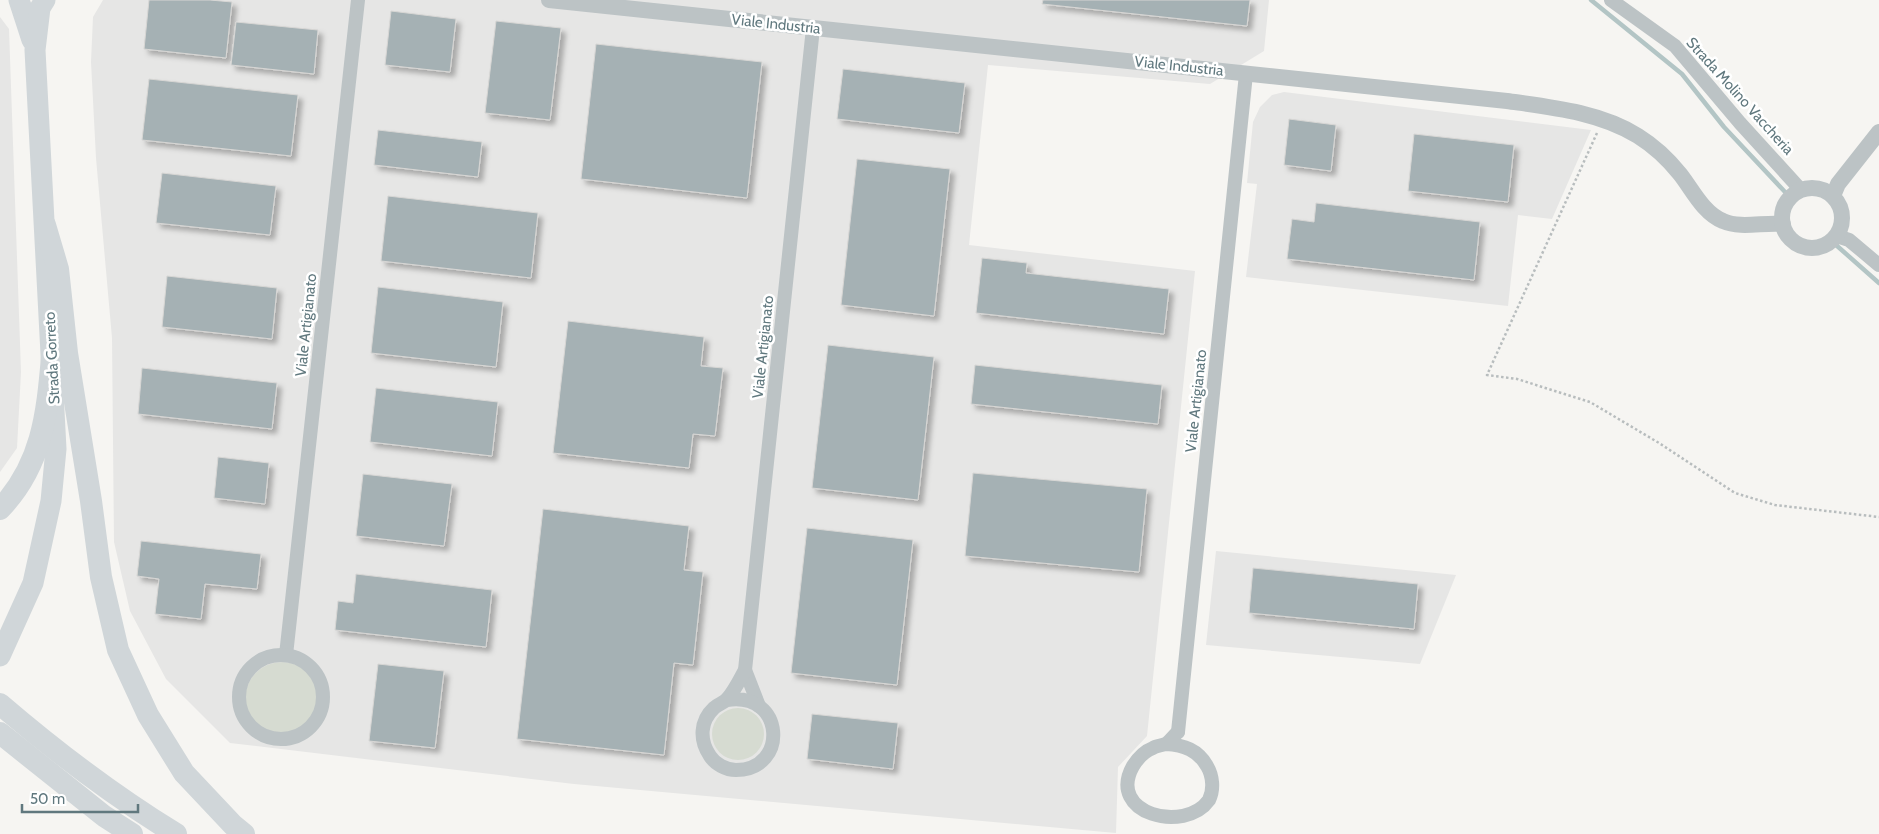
<svg xmlns="http://www.w3.org/2000/svg" width="1879" height="834" font-family="Cabin,sans-serif">
<style>
.built{fill:#e6e6e5}
.green{fill:#d6dbd1}
.lines{fill:none;stroke-linecap:round;stroke-linejoin:round}
.stream{stroke:#b3c5c5;stroke-width:4.5}
.building{fill:#a5b1b4;stroke:#d7d6d4;filter:url(#shadow)}
.path{stroke:#b8bdbe;stroke-width:2.5;stroke-dasharray:2.5 2.5;stroke-linecap:butt}
.minor{stroke:#bcc3c5;stroke-width:14}
.tertiary{stroke:#bcc3c5;stroke-width:16}
.primary{stroke:#d0d6d9;stroke-width:21}
.trunk{stroke:#d0d6d9;stroke-width:22}
.labels{text-anchor:middle;stroke-width:5;stroke-linejoin:round;paint-order:stroke}
.street-label{font-size:15px;fill:#60787e;stroke:#fff}
</style>
<defs>
<filter id="shadow"><feDropShadow dx="4.5" dy="4.5" stdDeviation="2.5" flood-color="#0004"/></filter>
</defs>
<rect width="100%" height="100%" fill="#f6f5f2"/>
<g class="built">
<polygon points="103,0 1269,0 1264,51 1210,84 988,65 969,245 1195,271 1147,736 1118,767 1116,833 574,784 230,743 166,679 130,611 114,542 112,338 96,158 91,62 93,17"/>
<polygon points="0,17 9,29 21,372 17,448 0,472"/>
<polygon points="1284,92 1591,130 1552,219 1518,215 1508,306 1246,277 1257,184 1247,183 1253,122 1260,107 1272,95"/>
<polygon points="1216,551 1456,575 1420,664 1206,645"/>
</g>
<g class="green">
<circle cx="282" cy="699" r="37"/>
<circle cx="738" cy="734" r="26"/>
</g>
<g class="lines">
<g class="stream">
<polyline points="1591,0 1682,74 1724,127 1786,193"/>
<polyline points="1836,245 1879,283"/>
</g>
</g>
<g class="building">
<polygon points="149,0 210,0 232,2 226,58 144,49"/>
<polygon points="1043,0 1250,0 1247,26 1042,4"/>
<polygon points="391,11 456,19 450,72 385,65"/>
<polygon points="496,21 561,28 550,120 485,113"/>
<polygon points="236,22 318,30 314,74 231,65"/>
<polygon points="596,44 762,62 747,198 581,179"/>
<polygon points="843,69 965,83 959,133 837,119"/>
<polygon points="149,79 298,95 291,156 142,140"/>
<polygon points="1289,119 1336,125 1331,171 1284,165"/>
<polygon points="378,130 482,142 478,177 374,165"/>
<polygon points="1414,134 1514,145 1508,202 1408,191"/>
<polygon points="857,159 950,169 934,316 841,305"/>
<polygon points="162,173 276,186 270,235 156,223"/>
<polygon points="388,196 538,213 531,278 381,261"/>
<polygon points="1316,203 1480,222 1474,280 1287,259 1292,219 1314,222"/>
<polygon points="982,258 1027,263 1026,273 1169,289 1164,334 976,313"/>
<polygon points="167,276 277,288 272,339 162,327"/>
<polygon points="378,287 503,302 496,367 371,353"/>
<polygon points="568,321 704,337 701,366 723,368 715,436 693,434 689,468 553,453"/>
<polygon points="828,345 934,357 918,500 812,488"/>
<polygon points="975,365 1162,385 1158,424 971,404"/>
<polygon points="142,368 277,383 272,429 138,414"/>
<polygon points="376,388 498,402 492,456 370,442"/>
<polygon points="218,457 269,463 265,504 214,498"/>
<polygon points="973,473 1147,489 1139,572 965,556"/>
<polygon points="363,474 452,484 444,546 356,536"/>
<polygon points="543,509 689,526 684,570 703,572 693,665 674,663 664,755 517,739"/>
<polygon points="807,528 913,540 897,685 791,673"/>
<polygon points="141,541 261,554 257,589 205,584 201,619 155,614 159,579 137,576"/>
<polygon points="1253,568 1418,584 1414,629 1249,613"/>
<polygon points="356,574 492,590 486,647 335,630 338,601 353,603"/>
<polygon points="378,664 444,671 435,748 369,741"/>
<polygon points="812,714 898,723 893,769 807,759"/>
</g>
<g class="lines">
<polyline class="path" points="1597,133 1487,375 1517,379 1590,402 1659,443 1735,493 1775,505 1879,517"/>
<g class="minor">
<polyline points="1611,0 1675,46 1740,123 1801,190"/>
<polyline points="1837,236 1849,240 1879,265"/>
<polyline points="286,655 358,0"/>
<circle cx="281" cy="697" r="42"/>
<polyline points="745,670 759,706"/>
<path d="M 727,700 C 785,691 789,770 736,770 C 726,770 715,764 710,756 C 699,740 700,721 714,708 C 718,704 724,703 727,699 C 734,692 740,679 745,670 L 813,28"/>
<polyline points="1178,732 1246,74"/>
<path d="M 1166,744 C 1184,745 1198,750 1207,766 C 1213,776 1214,790 1209,800 C 1185,834 1106,814 1133,766 C 1138,758 1145,751 1153,748 C 1157,745 1163,746 1167,743 C 1171,740 1174,735 1178,732"/>
</g>
<g class="tertiary">
<path d="M 549,0 L 1507,101 C 1550,107 1600,112 1638,136 C 1654,146 1668,159 1680,174 C 1692,189 1703,213 1723,221 C 1741,229 1763,222 1783,224"/>
<circle cx="1812" cy="218" r="30"/>
<polyline points="1833,196 1838,184 1879,132"/>
</g>
<g class="primary">
<polyline points="19,0 32,40"/>
<polyline points="0,656 33,583 51,501 56,449 35,50 40,8 45,0"/>
</g>
<g class="trunk">
<polyline points="45,225 58,269 67,353 91,501 101,577 118,650 148,715 184,773 233,825 244,834"/>
<path d="M 0,509 C 42,465 47,415 52,357"/>
<path d="M 0,704 C 56,752 114,796 176,834"/>
<polyline points="0,733 104,816 132,834"/>
</g>
</g>
<g class="labels">
<g class="street-label">
<text transform="translate(776 24) rotate(6)" y="5">Viale Industria</text>
<text transform="translate(1179 66) rotate(6)" y="5">Viale Industria</text>
<text transform="translate(1740 96) rotate(48)" y="5">Strada Molino Vaccheria</text>
<text transform="translate(306 325) rotate(-84)" y="5">Viale Artigianato</text>
<text transform="translate(763 347) rotate(-84)" y="5">Viale Artigianato</text>
<text transform="translate(52 358) rotate(-93)" y="5">Strada Gorreto</text>
<text transform="translate(1196 401) rotate(-84)" y="5">Viale Artigianato</text>
</g>
</g>
<path d="M22 804v8h116v-8" fill="none" stroke="#60787e" stroke-width="2.5"/>
<text x="30" y="804" font-size="15" fill="#60787e" stroke="#ffffff" stroke-width="4" paint-order="stroke">50 m</text>
</svg>
